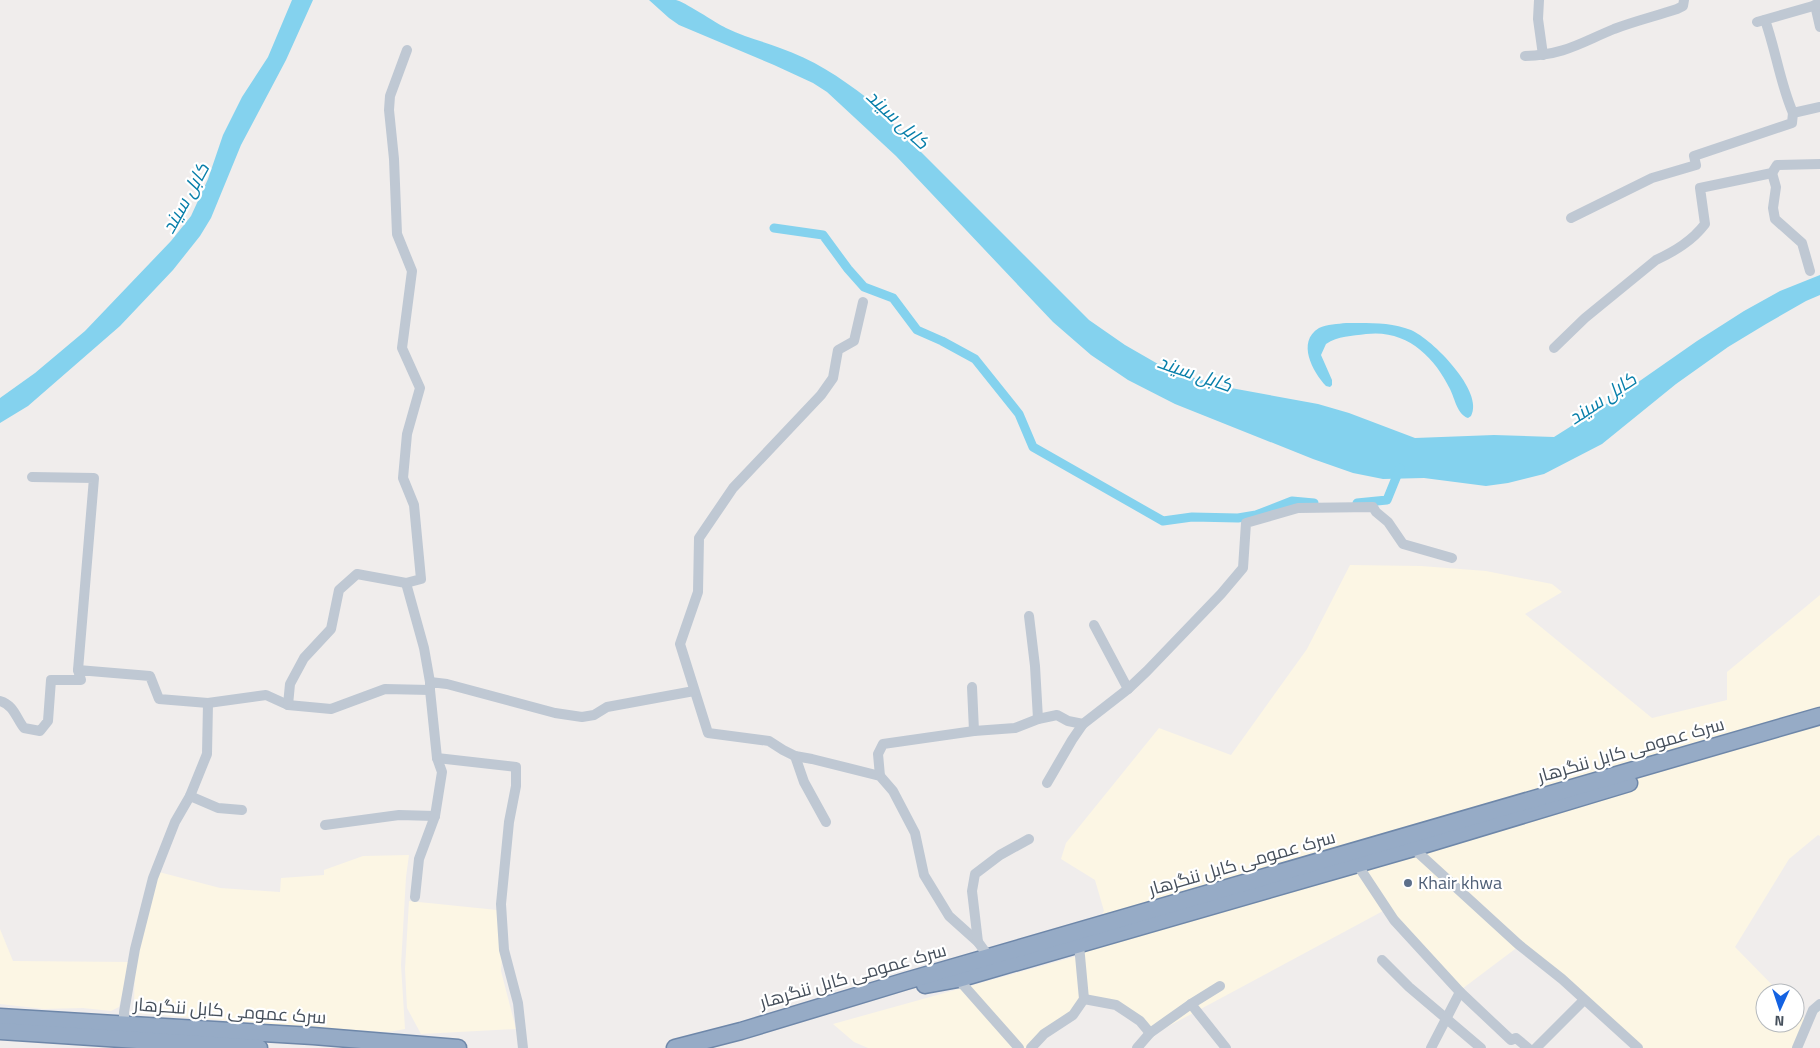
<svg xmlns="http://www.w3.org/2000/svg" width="1820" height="1048" font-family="'Titillium Web',Cairo,sans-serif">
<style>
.commercial{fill:#fcf6e4}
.water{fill:#84d2ee}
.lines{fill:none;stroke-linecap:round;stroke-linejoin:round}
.canal{stroke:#84d2ee;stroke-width:9}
.trunk-casing{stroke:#6e87a9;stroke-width:19}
.minor{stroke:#bfc8d3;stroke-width:10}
.trunk{stroke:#96abc6;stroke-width:16}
.service-dot{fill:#5c6f8a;stroke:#fff;stroke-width:2}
.labels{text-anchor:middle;stroke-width:4.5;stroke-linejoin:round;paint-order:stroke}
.street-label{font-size:18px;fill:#454f5b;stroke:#fff}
.service-label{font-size:18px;fill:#4e5e75;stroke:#fff;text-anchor:start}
.water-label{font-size:19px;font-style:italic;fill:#087faa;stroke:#fff}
</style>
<rect width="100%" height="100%" fill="#f0edec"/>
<g class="commercial">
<polygon points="1350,565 1421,566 1486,571 1552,584 1562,592 1525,614 1652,718 1727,700 1727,672 1820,595 1820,836 1818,835 1789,859 1735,947 1780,993 1765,993 1765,1023 1795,1023 1795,1009 1807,1021 1795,1048 1636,1048 1523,943 1462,989 1383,911 1156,1033 1116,1002 1085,1001 1032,1048 868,1048 854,1042 833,1024 1081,955 1104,911 1095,880 1061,859 1066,843 1159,728 1231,755 1307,649"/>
<polygon points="409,855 406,877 401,965 405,1029 389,1032 308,1027 134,1013 135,951 159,872 220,888 280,892 281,878 324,875 324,870 363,856"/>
<polygon points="409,901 497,910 502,957 501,971 516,1029 421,1034 407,1008 405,969"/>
<polygon points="0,929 13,961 130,962 119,1007 111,1011 83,1008 44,1009 0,1004"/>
</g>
<g class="water">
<polygon points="292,0 313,0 286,60 241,145 211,218 200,236 173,270 120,326 28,406 0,423 0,398 35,373 85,331 171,241 191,216 208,179 223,135 242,97 268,57"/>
<path d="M 649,0 C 658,0 667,0 676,0 C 683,1 716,23 726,28 C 744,37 762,41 780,48 C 812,59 840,77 867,98 L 1089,320 L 1125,345 L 1158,364 L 1195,378 L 1231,388 L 1318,404 L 1349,413 L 1415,438 L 1494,435 L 1554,437 L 1611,401 L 1697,341 L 1744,311 L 1780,291 L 1820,275 L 1820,295 L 1806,301 L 1766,324 L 1728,347 L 1676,384 L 1602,444 L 1544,474 L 1508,483 L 1486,486 L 1424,478 L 1383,479 L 1353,473 L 1313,459 L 1175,404 L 1128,380 L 1091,355 L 1053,322 L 896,156 L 827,92 L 813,83 L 774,65 L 679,25 L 669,18 Z"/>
<path d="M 1346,323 C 1368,323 1391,322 1411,330 C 1432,339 1485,392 1471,416 L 1468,418 C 1457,414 1455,399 1450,389 C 1434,356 1406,329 1366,334 C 1352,336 1338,336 1326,344 L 1321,355 L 1332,380 L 1332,385 L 1330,387 L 1326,386 C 1313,372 1296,342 1319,328 C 1327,324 1338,324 1346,323 Z"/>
</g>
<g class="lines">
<g class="canal">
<polyline points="774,228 823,235 848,269 864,287 893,298 917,330 942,341 975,359 1019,414 1033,447 1163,521 1192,517 1238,518 1256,515 1292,501 1314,503"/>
<polyline points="1357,503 1387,500 1400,468"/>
</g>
<g class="trunk-casing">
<g id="trunk">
<polyline points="925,985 958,979 1413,848 1629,783"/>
<polyline points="0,1017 313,1036 458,1048"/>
<polyline points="0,1031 259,1048"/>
<polyline points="675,1048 741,1031 906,981 1820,716"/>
</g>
</g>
<g class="minor">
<polyline points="1539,0 1538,19 1543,55"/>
<polyline points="1815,5 1820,27"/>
<path d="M 1765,20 C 1776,51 1780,83 1793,113"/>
<polyline points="1757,22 1820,4"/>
<polyline points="407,50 390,96 389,110 394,159 397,234 412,271 402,348 420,388 407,434 403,478 414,505 421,579 406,583 424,648 430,682"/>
<path d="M 1525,56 C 1564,55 1580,43 1614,29 C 1635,21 1656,16 1677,9 L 1683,6 L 1684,0"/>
<polyline points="1772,173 1776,187 1773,208 1775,219 1802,243 1810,271"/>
<polyline points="1571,218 1652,178 1696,165 1694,156 1792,123 1793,113 1820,107"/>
<polyline points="863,302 854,341 838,350 833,378 821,395 733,488 699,538 698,592 680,644 708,733 769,741 783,750 795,756 812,759 880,776 893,791 915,833 924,875 949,916 978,942 989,957"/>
<path d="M 1554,348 L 1585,318 L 1656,260 C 1675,251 1692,241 1705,224 L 1700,188 L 1772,173 L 1777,165 L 1820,164"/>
<polyline points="32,477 94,478 78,670"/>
<polyline points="1029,616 1035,666 1038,719"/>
<polyline points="1094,625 1128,689"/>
<polyline points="972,687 974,731"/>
<polyline points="430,690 437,758 516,767 516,786 509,822 501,904 504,950 518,1003 523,1048"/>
<path d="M 0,701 C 14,705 16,718 24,728 L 40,731 L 48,721 L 51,680 L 81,680 L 78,670 L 150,676 L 159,699 L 208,703 L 266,695 L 288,705 L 331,709 L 385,689 L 430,690 L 430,682 L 447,684 L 555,713 L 582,717 L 594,715 L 607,707 L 694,691"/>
<polyline points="288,705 290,684 304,658 331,629 339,590 357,574 406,583"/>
<polyline points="795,756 804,782 826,822"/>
<polyline points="880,776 878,754 883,744 974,731 1015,728 1038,719 1057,715 1068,721 1083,724"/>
<polyline points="1047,783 1072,740 1083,724 1128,689 1147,671 1221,594 1243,568 1246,523 1298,508 1373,507 1376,512 1388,522 1403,544 1452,558"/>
<polyline points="190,796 218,808 242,810"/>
<polyline points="325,825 399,815 435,816"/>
<polyline points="1413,848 1518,944 1562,979 1638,1048"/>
<polyline points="1357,864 1394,920 1460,992 1511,1040 1516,1038 1528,1048"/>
<polyline points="415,897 419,859 435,816 442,772 437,758"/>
<polyline points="978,942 972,891 975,874 1000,855 1029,839"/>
<polyline points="1382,960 1409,987 1481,1048"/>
<polyline points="958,979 1019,1048"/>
<polyline points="1084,999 1116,1005 1140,1021 1150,1033"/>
<polyline points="1191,1004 1226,1048"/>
<polyline points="124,1023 124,1012 135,949 153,878 175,822 190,796 207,754 208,703"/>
<polyline points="1031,1048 1044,1034 1073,1015 1084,999 1079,945"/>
<polyline points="1137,1048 1150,1033 1191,1004 1220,986"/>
<polyline points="1431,1048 1460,992"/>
<polyline points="1536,1048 1584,1000"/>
<polyline points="1797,1048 1813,1010 1820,1004"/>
</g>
<use href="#trunk" class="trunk"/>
</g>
<circle class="service-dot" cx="1408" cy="883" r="5"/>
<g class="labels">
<g class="street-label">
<text transform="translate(1631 750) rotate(-16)" y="6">سرک عمومی کابل ننگرهار</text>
<text transform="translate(1242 863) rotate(-16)" y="6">سرک عمومی کابل ننگرهار</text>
<text transform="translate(853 976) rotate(-16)" y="6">سرک عمومی کابل ننگرهار</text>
<text transform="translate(230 1011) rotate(4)" y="6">سرک عمومی کابل ننگرهار</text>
</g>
<g class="service-label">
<text x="1418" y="889">Khair khwa</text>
</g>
<g class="water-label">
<text transform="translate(898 119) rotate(43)" y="7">کابل سيند</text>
<text transform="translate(185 198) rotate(-61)" y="7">کابل سيند</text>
<text transform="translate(1195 373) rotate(19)" y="7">کابل سيند</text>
<text transform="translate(1602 398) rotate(-34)" y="7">کابل سيند</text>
</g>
</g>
<g transform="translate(1780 1008) rotate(183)"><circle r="24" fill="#ffffff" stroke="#b5b9bd"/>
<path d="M0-4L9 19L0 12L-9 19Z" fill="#1462e2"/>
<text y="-8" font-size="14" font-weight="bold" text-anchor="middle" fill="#454f5b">N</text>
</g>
</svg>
